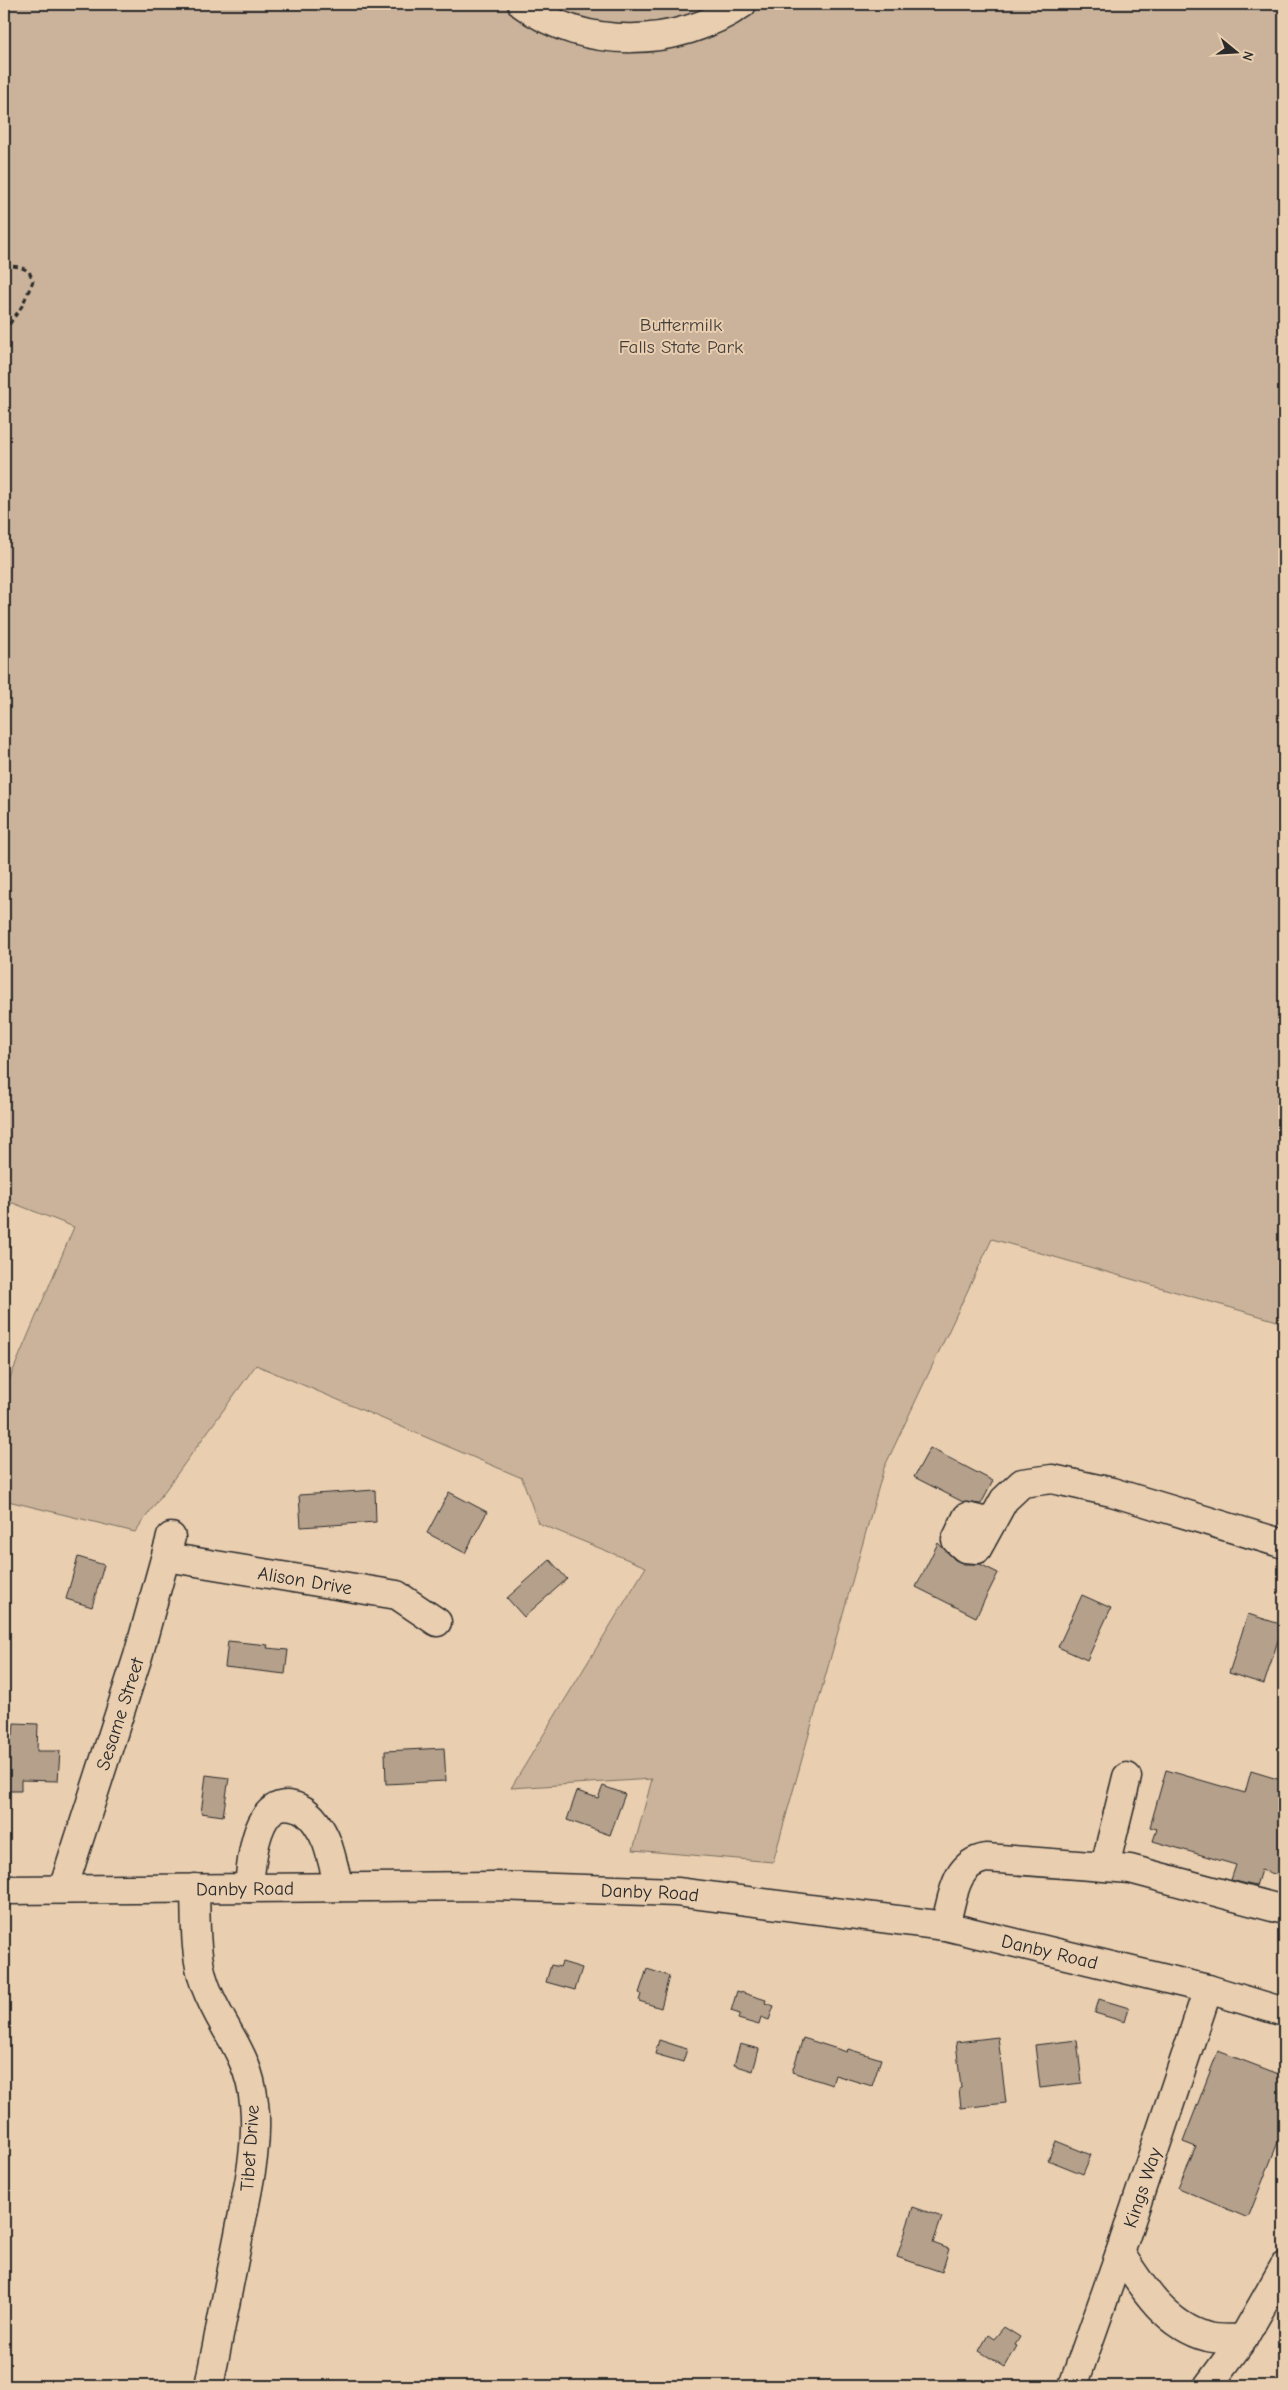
<svg xmlns="http://www.w3.org/2000/svg" width="1288" height="2390" font-family="'Comic Neue',sans-serif">
<style>
.green{fill:#cab39a;stroke:#7a6f62}
.building{fill:#b4a08b;stroke:#2b2b2b}
.lines{fill:none;stroke-linecap:round;stroke-linejoin:round}
.minor-casing{stroke:#2b2b2b;stroke-width:31}
.major-casing{stroke:#2b2b2b;stroke-width:31}
.path{stroke:#2b2b2b;stroke-width:3;stroke-dasharray:5 4;stroke-linecap:butt}
.minor{stroke:#e9ceb0;stroke-width:28}
.major{stroke:#e9ceb0;stroke-width:28}
.labels{text-anchor:middle;stroke-width:4;stroke-linejoin:round;paint-order:stroke}
.park-label{font-size:19px;fill:#433f3c;stroke:#e9ceb0}
.street-label{font-size:19px;fill:#2b2b2b;stroke:#e9ceb0}
</style>
<rect width="100%" height="100%" fill="#e9ceb0"/>
<filter id="ink" filterUnits="userSpaceOnUse"><feTurbulence type="fractalNoise" baseFrequency=".02" numOctaves="2"/><feDisplacementMap in="SourceGraphic" scale="10" xChannelSelector="R" yChannelSelector="G"/><feConvolveMatrix kernelMatrix="1 2 1 2 8 2 1 2 1" color-interpolation-filters="sRGB"/></filter>
<g filter="url(#ink)">
<polygon class="green" points="4,4 1284,4 1284,1323 992,1239 884,1468 773,1862 633,1850 652,1779 511,1788 646,1567 538,1523 522,1478 256,1365 135,1532 4,1500 4,1392 74,1227 13,1203 4,1204"/>
<g class="building">
<polygon points="930,1448 993,1481 981,1504 963,1502 914,1477"/>
<polygon points="375,1490 376,1522 301,1527 299,1495"/>
<polygon points="449,1492 487,1512 465,1553 427,1533"/>
<polygon points="938,1543 955,1560 964,1564 980,1564 998,1573 976,1617 916,1587"/>
<polygon points="78,1557 104,1565 92,1607 66,1599"/>
<polygon points="550,1560 567,1579 524,1617 507,1598"/>
<polygon points="1082,1595 1111,1608 1087,1660 1058,1647"/>
<polygon points="1248,1614 1283,1625 1264,1684 1229,1673"/>
<polygon points="228,1641 268,1645 267,1648 288,1650 285,1674 225,1667"/>
<polygon points="14,1723 38,1724 37,1751 60,1751 58,1781 21,1780 21,1791 4,1791 4,1735 13,1735"/>
<polygon points="444,1748 446,1781 386,1784 385,1751"/>
<polygon points="1166,1770 1245,1793 1251,1771 1284,1781 1284,1877 1261,1870 1256,1886 1243,1883 1231,1880 1236,1865 1153,1841 1157,1829 1150,1827"/>
<polygon points="206,1775 229,1778 223,1816 201,1813"/>
<polygon points="603,1786 625,1794 610,1835 567,1820 577,1791 598,1798"/>
<polygon points="562,1962 582,1968 575,1990 546,1982 551,1965 560,1967"/>
<polygon points="647,1969 669,1976 661,2008 639,2001 641,1994 639,1993"/>
<polygon points="737,1991 766,2000 765,2003 774,2006 769,2020 761,2017 759,2025 738,2019 740,2014 731,2011"/>
<polygon points="1099,1999 1129,2008 1125,2022 1095,2013"/>
<polygon points="998,2037 1006,2103 961,2108 959,2089 961,2088 956,2042"/>
<polygon points="803,2038 847,2052 848,2049 881,2059 872,2086 835,2075 832,2085 792,2072"/>
<polygon points="659,2040 687,2049 683,2062 655,2054"/>
<polygon points="1077,2040 1082,2083 1040,2088 1035,2045"/>
<polygon points="740,2044 759,2049 753,2071 734,2065"/>
<polygon points="1218,2051 1284,2076 1284,2127 1248,2218 1178,2188 1196,2147 1183,2142"/>
<polygon points="1056,2141 1091,2155 1083,2174 1048,2160"/>
<polygon points="913,2207 942,2217 933,2243 949,2249 942,2272 897,2257"/>
<polygon points="1004,2327 1020,2337 1015,2345 1017,2346 1005,2367 979,2351 988,2335 994,2339"/>
</g>
<g class="lines">
<g class="minor-casing">
<g id="minor">
<path d="M 522,4 C 586,51 677,48 742,4"/>
<polyline points="989,1527 979,1520 967,1517 956,1540 965,1548 977,1549 1004,1500 1022,1483 1052,1479 1112,1492 1284,1544"/>
<path id="s1" d="M 166,1557 L 397,1595 L 437,1622"/>
<polyline points="1105,1866 1127,1777"/>
<path d="M 195,1888 C 196,1919 194,1955 205,1985 C 221,2029 249,2052 254,2103 C 259,2146 247,2192 239,2234 C 229,2285 219,2336 209,2386"/>
<path d="M 249,1888 C 251,1862 256,1790 299,1808 C 312,1813 322,1830 327,1843 C 332,1857 335,1873 339,1887"/>
<path id="s2" d="M 63,1889 L 138,1656 L 171,1537"/>
<path d="M 945,1926 C 953,1899 953,1864 986,1858 L 1130,1869 L 1284,1910"/>
<path d="M 1120,2253 C 1142,2287 1166,2326 1208,2337 C 1218,2340 1232,2338 1243,2339"/>
<path id="s3" d="M 1073,2386 L 1120,2253 L 1208,1989"/>
<polyline points="1208,2386 1243,2339 1284,2267"/>
</g>
</g>
<g class="major-casing">
<g id="major">
<path id="s4" d="M 4,1890 L 495,1886 L 677,1892 L 945,1926 L 1208,1989 L 1284,2012"/>
</g>
</g>
<polyline class="path" points="4,265 20,267 29,271 33,281 22,306 4,332"/>
<use href="#minor" class="minor"/>
<use href="#major" class="major"/>
</g>
</g>
<g class="labels">
<g class="park-label">
<text x="681" y="331">Buttermilk<tspan x="681" dy="22">Falls State Park</tspan></text>
</g>
<g class="street-label">
<text dy="7" stroke="none"><textPath href="#s1" startOffset="141">Alison Drive</textPath></text>
<text dy="7" stroke="none"><textPath href="#s2" startOffset="184">Sesame Street</textPath></text>
<text dy="7" stroke="none"><textPath href="#s4" startOffset="241">Danby Road</textPath></text>
<text dy="7" stroke="none"><textPath href="#s4" startOffset="646">Danby Road</textPath></text>
<text dy="7" stroke="none"><textPath href="#s4" startOffset="1051">Danby Road</textPath></text>
<text transform="translate(249 2148) rotate(-86)" y="7">Tibet Drive</text>
<text dy="7" stroke="none"><textPath href="#s3" startOffset="210">Kings Way</textPath></text>
</g>
</g>
<rect width="1288" height="2390" fill="none" stroke="#e9ceb0" stroke-width="20"/>
<rect x="10" y="10" width="1268" height="2370" fill="none" stroke="#2b2b2b" stroke-width="2" filter="url(#ink)"/>
<g transform="translate(1236 52) rotate(108)" stroke="#e9ceb0" stroke-width="4" paint-order="stroke">
<path d="M0-4L9 19L0 12L-9 19Z" fill="#2b2b2b"/>
<text y="-8" font-size="14" font-weight="bold" text-anchor="middle" fill="#2b2b2b">N</text>
</g>
</svg>
